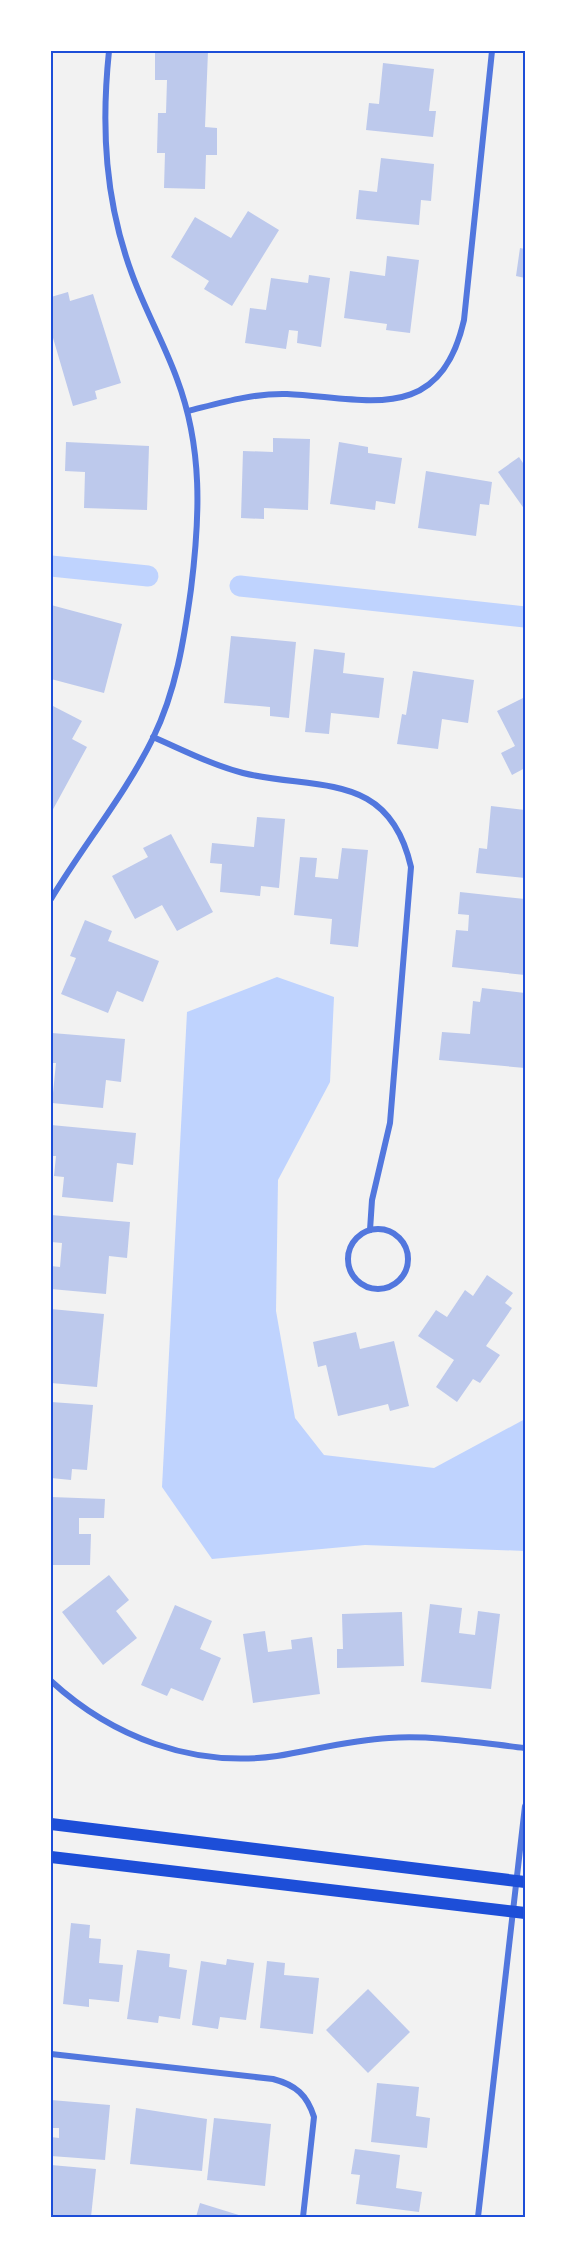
<svg xmlns="http://www.w3.org/2000/svg" width="576" height="2268" font-family="'DM Sans',sans-serif">
<style>
.water{fill:#bfd3fe}
.lines{fill:none;stroke-linecap:round;stroke-linejoin:round}
.canal{stroke:#bfd3fe;stroke-width:21}
.building{fill:#bdc9ec}
.minor{stroke:#5277de;stroke-width:6}
.secondary{stroke:#1d4ed8;stroke-width:12}
.neatline{fill:none;stroke:#1d4ed8;stroke-width:2}
</style>
<rect width="100%" height="100%" fill="#f2f2f2"/>
<polygon class="water" points="277,977 334,997 330,1082 278,1180 276,1311 295,1418 324,1455 434,1468 525,1419 525,1551 365,1545 212,1559 162,1487 187,1012"/>
<g class="lines">
<g class="canal">
<polyline points="51,566 148,576"/>
<polyline points="240,586 525,617"/>
</g>
</g>
<g class="building">
<polygon points="155,51 208,51 205,127 217,128 217,155 206,155 205,189 164,188 165,153 157,153 158,113 166,113 167,80 155,80"/>
<polygon points="383,63 434,69 429,111 436,111 433,137 366,130 369,103 379,104"/>
<polygon points="381,158 434,164 431,201 421,200 419,225 356,219 359,190 377,192"/>
<polygon points="248,211 279,230 232,306 204,289 209,281 171,257 195,217 231,238"/>
<polygon points="520,248 525,249 525,278 516,276"/>
<polygon points="387,256 419,260 410,333 386,330 387,324 344,318 350,271 385,276"/>
<polygon points="309,275 330,278 321,347 297,343 298,331 289,330 286,349 245,343 250,308 266,310 271,278 308,283"/>
<polygon points="68,292 70,301 93,294 121,383 95,391 97,399 73,406 51,331 51,315 53,314 51,297"/>
<polygon points="273,438 310,439 308,510 264,508 264,519 241,518 243,451 273,452"/>
<polygon points="66,442 149,446 147,510 84,508 85,472 65,471"/>
<polygon points="339,442 368,447 368,453 402,458 395,504 376,501 375,510 330,504"/>
<polygon points="519,457 525,466 525,510 498,472"/>
<polygon points="426,471 492,482 489,505 480,504 476,536 418,528"/>
<polygon points="51,605 122,624 104,693 51,679"/>
<polygon points="231,636 296,642 289,718 270,716 270,707 224,703"/>
<polygon points="314,649 345,653 343,673 384,678 379,718 331,713 329,734 305,732"/>
<polygon points="413,671 474,680 468,723 442,719 438,749 397,744 402,714 406,715"/>
<polygon points="525,697 525,768 512,775 501,753 515,746 497,711"/>
<polygon points="51,705 82,721 72,739 87,747 51,813"/>
<polygon points="491,806 525,810 525,878 476,873 479,848 487,849"/>
<polygon points="257,817 285,819 279,888 261,886 260,896 220,892 222,864 210,863 212,843 254,847"/>
<polygon points="171,834 213,912 177,931 162,905 135,919 112,876 148,857 143,848"/>
<polygon points="342,848 368,850 358,947 330,944 332,919 294,915 300,857 317,858 315,877 338,879"/>
<polygon points="460,892 525,899 525,975 452,967 456,930 468,931 469,915 458,914"/>
<polygon points="85,920 112,931 108,941 159,961 143,1002 117,991 108,1013 61,994 76,958 70,956"/>
<polygon points="482,988 525,993 525,1068 439,1060 442,1032 470,1034 473,1001 480,1002"/>
<polygon points="52,1033 125,1039 121,1082 106,1080 103,1108 52,1103 56,1063 51,1063"/>
<polygon points="51,1125 136,1133 133,1165 117,1163 113,1202 62,1197 64,1177 54,1176 56,1156 51,1156"/>
<polygon points="51,1215 130,1222 127,1258 109,1256 106,1294 51,1289 51,1266 60,1267 62,1243 51,1242"/>
<polygon points="487,1275 513,1293 505,1303 512,1308 486,1346 500,1355 480,1383 473,1379 457,1402 436,1387 454,1360 418,1336 436,1310 447,1317 465,1290 473,1296"/>
<polygon points="51,1309 104,1314 97,1387 51,1383"/>
<polygon points="356,1332 360,1349 394,1341 409,1406 390,1411 388,1404 338,1416 326,1365 318,1367 313,1342"/>
<polygon points="51,1402 93,1405 87,1470 72,1469 71,1480 51,1478"/>
<polygon points="51,1497 105,1499 104,1518 79,1518 79,1534 91,1534 90,1565 51,1565"/>
<polygon points="109,1575 129,1600 116,1611 137,1638 103,1665 62,1612"/>
<polygon points="430,1604 462,1608 459,1633 475,1635 478,1611 500,1614 491,1689 421,1682"/>
<polygon points="175,1605 212,1621 200,1649 221,1658 203,1701 171,1688 167,1696 141,1685"/>
<polygon points="402,1612 404,1666 337,1668 337,1649 343,1649 342,1614"/>
<polygon points="265,1631 268,1652 292,1649 291,1640 312,1637 320,1694 253,1703 243,1634"/>
<polygon points="71,1923 90,1925 89,1938 101,1939 99,1963 123,1965 119,2002 89,1999 89,2007 63,2004"/>
<polygon points="137,1950 170,1954 169,1967 187,1970 180,2019 159,2016 158,2023 127,2019"/>
<polygon points="227,1959 254,1963 246,2020 220,2017 218,2029 192,2025 201,1961 226,1965"/>
<polygon points="267,1961 285,1963 284,1975 319,1978 313,2034 260,2028"/>
<polygon points="368,1989 410,2032 368,2073 326,2030"/>
<polygon points="377,2083 419,2087 416,2116 430,2118 427,2148 371,2142"/>
<polygon points="51,2100 110,2105 105,2160 51,2156 51,2137 59,2138 59,2128 51,2128"/>
<polygon points="136,2108 207,2119 202,2171 130,2164"/>
<polygon points="214,2118 271,2124 265,2186 207,2180"/>
<polygon points="355,2149 400,2155 396,2188 422,2192 419,2212 356,2204 360,2175 351,2174"/>
<polygon points="51,2165 96,2169 91,2217 51,2217"/>
<polygon points="200,2203 242,2216 242,2217 196,2217"/>
</g>
<g class="lines">
<g class="minor">
<path d="M 188,411 C 220,403 253,393 287,394 C 366,398 440,426 464,320 L 492,51"/>
<path d="M 153,737 C 183,750 212,765 243,773 C 318,791 389,770 411,867 L 390,1123 L 372,1200 L 370,1230"/>
<path d="M 51,899 C 84,844 125,795 153,738 C 176,691 184,640 191,589 C 200,517 203,448 177,379 C 164,343 145,310 132,274 C 105,201 101,128 109,51"/>
<circle cx="378" cy="1259" r="30"/>
<path d="M 51,1681 C 112,1737 193,1768 277,1756 C 314,1750 351,1740 389,1738 C 434,1735 480,1743 525,1748"/>
<path d="M 51,2054 L 273,2079 C 296,2085 307,2095 314,2117 L 303,2217"/>
<polyline points="478,2217 525,1806"/>
</g>
<g class="secondary">
<polyline points="51,1824 525,1882"/>
<polyline points="51,1857 525,1913"/>
</g>
</g>
<rect width="576" height="2268" fill="none" stroke="#ffffff" stroke-width="105"/>
<rect x="52" y="52" width="472" height="2164" class="neatline"/>
</svg>
